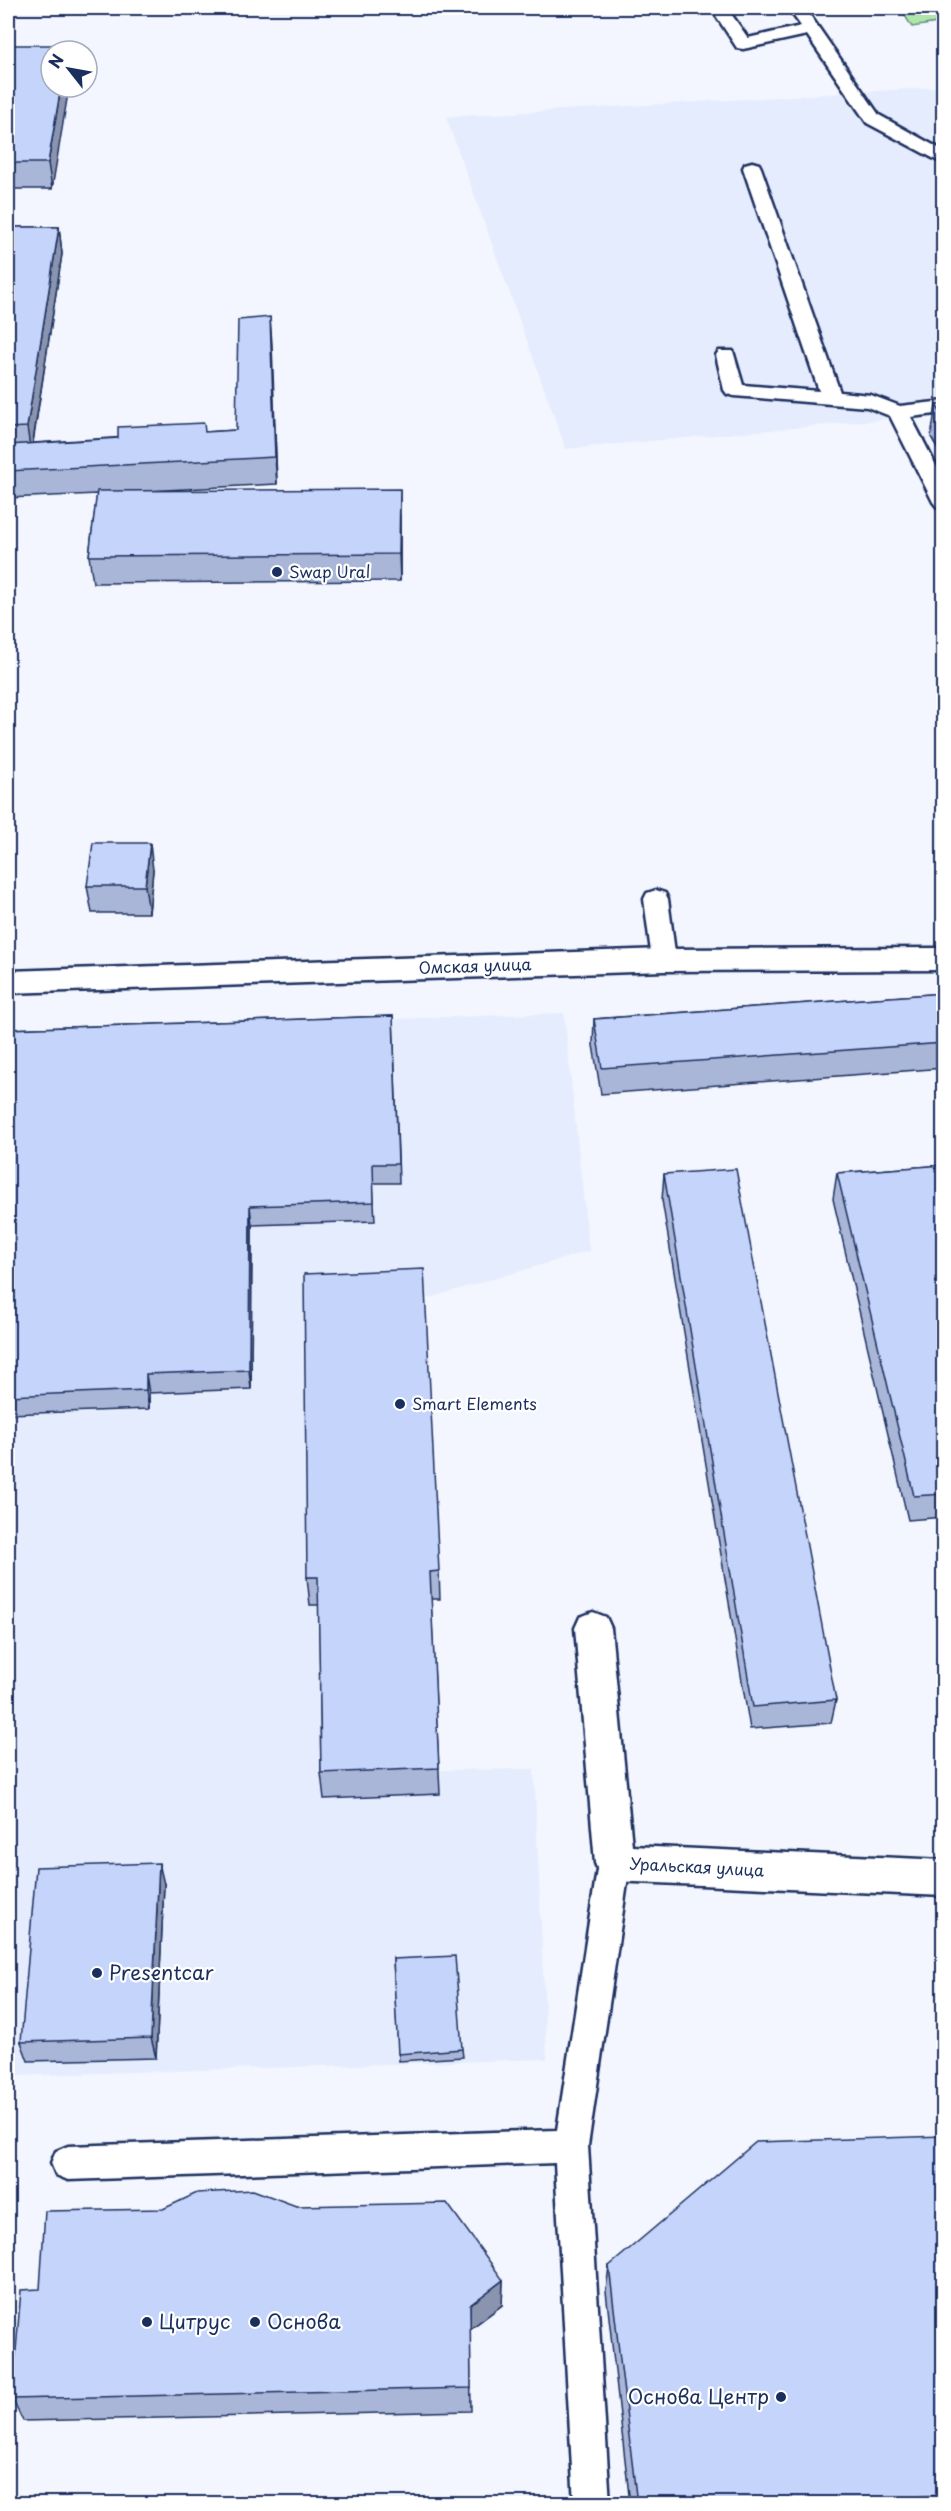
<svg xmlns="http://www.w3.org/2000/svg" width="951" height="2511" font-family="'Playpen Sans',sans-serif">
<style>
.built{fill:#e5ecfd}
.green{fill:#afe6a9;stroke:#658a84;stroke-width:1.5}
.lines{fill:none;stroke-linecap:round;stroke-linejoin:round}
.lane-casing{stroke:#1b2f5e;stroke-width:5}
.street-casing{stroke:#1b2f5e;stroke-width:5}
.lane{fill:#fff;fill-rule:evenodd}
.street{fill:#fff;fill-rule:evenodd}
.wall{fill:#a9b6d7;stroke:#1b2f5e;stroke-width:1.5}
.shaded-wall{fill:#8a94af;stroke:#1b2f5e;stroke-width:1.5}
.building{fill:#c5d4fa;stroke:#1b2f5e;stroke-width:1.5}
.poi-dot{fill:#1b2f5e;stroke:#fff;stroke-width:2}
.labels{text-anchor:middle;stroke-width:4.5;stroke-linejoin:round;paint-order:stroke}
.poi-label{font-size:16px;fill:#1b2f5e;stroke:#fff;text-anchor:start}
.street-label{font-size:16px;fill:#1b2f5e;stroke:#fff}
.near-poi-label{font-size:20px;fill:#1b2f5e;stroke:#fff;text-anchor:start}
</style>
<rect width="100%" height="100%" fill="#f3f6fe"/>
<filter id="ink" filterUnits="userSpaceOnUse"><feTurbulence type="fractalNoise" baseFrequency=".0167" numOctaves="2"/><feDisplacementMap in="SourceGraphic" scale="12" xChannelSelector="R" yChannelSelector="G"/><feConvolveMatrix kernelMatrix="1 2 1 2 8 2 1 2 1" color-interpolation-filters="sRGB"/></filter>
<g filter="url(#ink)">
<g class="built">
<polygon points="943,87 943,414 566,449 446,117"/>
<polygon points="564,1013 589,1251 425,1299 431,1599 439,1770 534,1769 547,2059 8,2076 8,1049 365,1020"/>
</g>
<polygon class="green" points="900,8 943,8 943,22 912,27"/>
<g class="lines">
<g class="lane-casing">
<g id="lane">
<polygon points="711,8 727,8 748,38 801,26 788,8 805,8 879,115 944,151 944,164 867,123 807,35 743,49 737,48"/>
<polygon points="752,162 759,164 761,168 840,392 871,395 900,406 944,401 944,413 911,417 944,481 944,508 937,507 933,502 890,416 867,407 734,396 727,394 724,390 716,355 719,351 733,351 743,385 819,391 743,168 745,164"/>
<polygon points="656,890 665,893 668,899 676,960 673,966 664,969 655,966 652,960 644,899 647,893"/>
<polygon points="614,1848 625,1853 630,1863 588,2146 610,2504 574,2504 555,2163 68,2180 56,2175 51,2163 56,2151 68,2146 557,2130 598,1863 603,1853"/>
</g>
</g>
<g class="street-casing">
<g id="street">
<polygon points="944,948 944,970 664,971 8,993 8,971 664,949"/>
<polygon points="593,1612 606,1617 611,1628 632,1846 944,1860 944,1896 614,1881 600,1876 595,1863 575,1628 580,1617"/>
</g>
</g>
<use href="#lane" class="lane"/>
<use href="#street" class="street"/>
</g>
<g class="wall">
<polygon points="8,45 69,51 52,189 8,189"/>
<polygon points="8,227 59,227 62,254 33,443 236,430 270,317 277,484 147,491 400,516 400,581 93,583 89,556 97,494 8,498"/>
<polygon points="944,404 944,460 931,437 936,405"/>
<polygon points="153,870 149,913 92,913 87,886"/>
<polygon points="944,993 944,1068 601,1094 593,1045 594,1019"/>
<polygon points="393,1016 399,1183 373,1183 375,1221 252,1225 251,1389 149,1393 149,1409 8,1414 8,1029"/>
<polygon points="944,1165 944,1517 908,1520 833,1199 837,1173"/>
<polygon points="664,1174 836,1700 831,1723 750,1729 662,1200"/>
<polygon points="439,1571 440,1599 431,1599 440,1794 324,1799 321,1773 319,1605 310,1605 307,1577"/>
<polygon points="164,1884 156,2058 28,2061 21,2042"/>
<polygon points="393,1959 462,2049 463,2057 399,2061"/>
<polygon points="609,2266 944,2504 630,2504 606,2291"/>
<polygon points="503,2280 502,2305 470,2329 471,2411 23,2421 12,2399"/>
</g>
<g class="shaded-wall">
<polygon points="61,87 69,87 52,189 48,163"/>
<polygon points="59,227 62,254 31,454 27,427"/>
<polygon points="270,317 272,344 277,484 275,457"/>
<polygon points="400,489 400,581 399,554"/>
<polygon points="150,843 153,870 149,913 145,886"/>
<polygon points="250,1206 252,1225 251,1389 249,1370"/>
<polygon points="146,1374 149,1393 149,1409 146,1390"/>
<polygon points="159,1863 164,1884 156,2058 151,2038"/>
<polygon points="503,2280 502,2305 470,2329 470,2305"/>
</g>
<g class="building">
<polygon points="8,45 68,45 67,51 51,51 51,87 61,87 48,163 8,163"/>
<polygon points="8,227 59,227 27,427 8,428"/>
<polygon points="270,317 275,457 8,471 8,445 118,438 118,427 204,423 205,432 236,430 238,320"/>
<polygon points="944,404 944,418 936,405"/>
<polygon points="400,489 399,554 89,556 97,491"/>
<polygon points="93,843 150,843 145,886 87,886"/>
<polygon points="944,993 944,1043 602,1068 594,1019"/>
<polygon points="393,1016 398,1164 373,1164 374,1202 250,1206 249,1370 146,1374 146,1390 8,1396 8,1029"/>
<polygon points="944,1165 944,1494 914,1496 837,1173"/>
<polygon points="736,1169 836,1700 753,1707 664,1174"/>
<polygon points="424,1269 439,1571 430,1572 439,1768 321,1773 318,1577 307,1577 304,1274"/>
<polygon points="159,1863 151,2038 21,2042 36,1867"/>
<polygon points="455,1956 462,2049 398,2054 393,1959"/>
<polygon points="944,2136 944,2495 802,2504 637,2504 609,2266 756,2142"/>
<polygon points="253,2190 296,2206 447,2203 503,2280 470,2305 471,2388 12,2399 21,2290 40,2289 45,2211 163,2209 197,2193"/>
<polygon points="944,2495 944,2504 821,2504"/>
</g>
</g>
<g class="poi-dot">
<circle cx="277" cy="572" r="6"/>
<circle cx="400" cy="1404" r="6"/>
<circle cx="97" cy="1973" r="6"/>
<circle cx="147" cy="2322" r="6"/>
<circle cx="255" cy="2322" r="6"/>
<circle cx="781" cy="2397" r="6"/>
</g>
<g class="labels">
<g class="poi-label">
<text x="289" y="578">Swap Ural</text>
<text x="412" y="1410">Smart Elements</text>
</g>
<g class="street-label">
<text transform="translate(475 966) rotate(-2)" y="6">Омская улица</text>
<text transform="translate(697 1867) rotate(3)" y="6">Уральская улица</text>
</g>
<g class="near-poi-label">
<text x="109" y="1980">Presentcar</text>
<text x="159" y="2329">Цитрус</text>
<text x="267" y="2329">Основа</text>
<text x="769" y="2404" text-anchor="end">Основа Центр</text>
</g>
</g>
<rect width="951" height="2511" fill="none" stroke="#fff" stroke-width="30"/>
<rect x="15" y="15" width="921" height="2481" fill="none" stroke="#1b2f5e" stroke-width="2" filter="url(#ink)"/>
<g transform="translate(69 69) rotate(301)"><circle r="28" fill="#ffffff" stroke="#a4acbf" stroke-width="1.5"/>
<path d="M0-4.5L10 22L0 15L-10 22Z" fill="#1b2f5e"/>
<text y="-9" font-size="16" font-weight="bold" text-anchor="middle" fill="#1b2f5e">N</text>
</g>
</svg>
